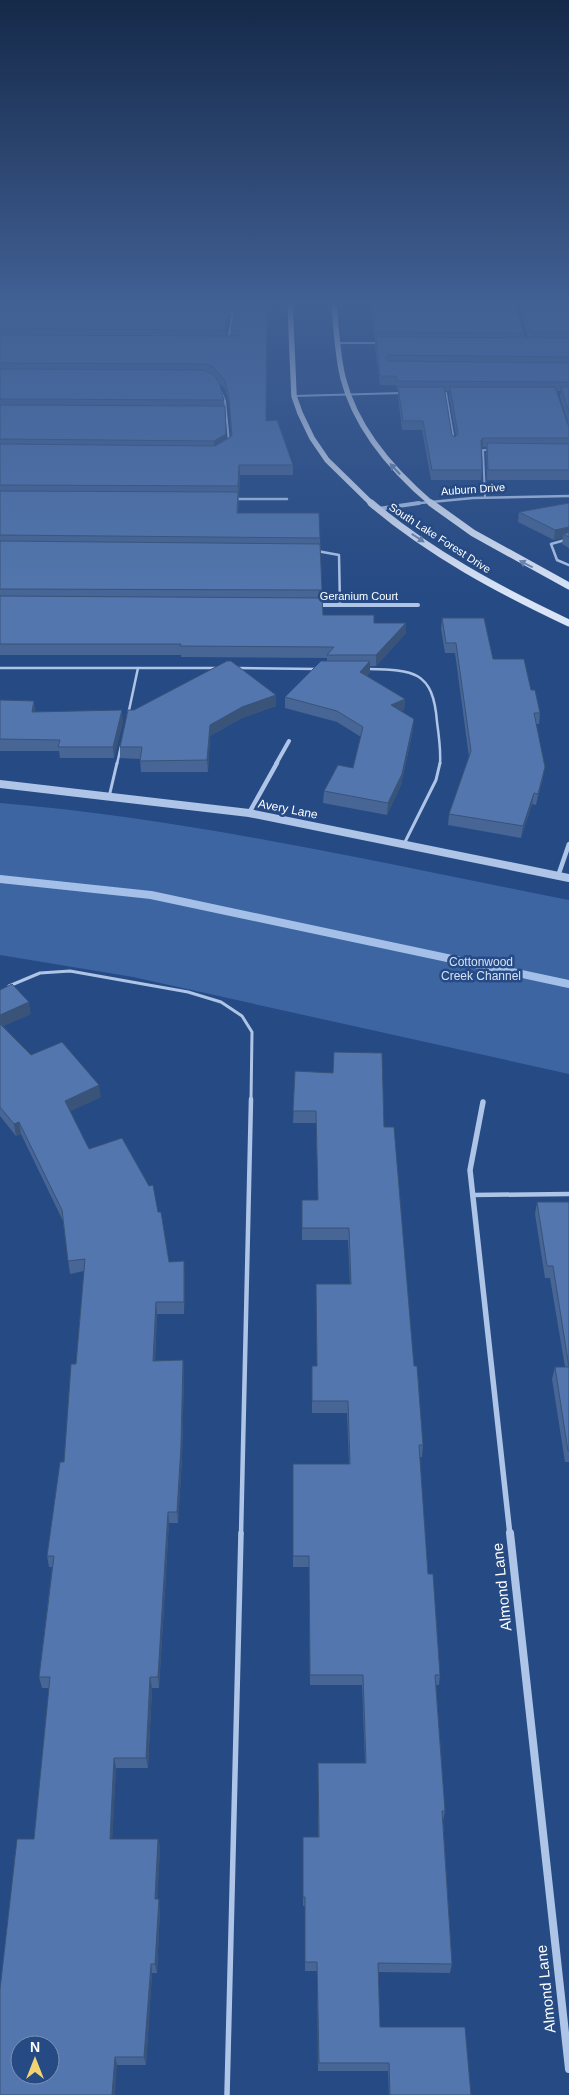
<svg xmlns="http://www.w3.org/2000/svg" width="569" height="2095" font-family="Arial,sans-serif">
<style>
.green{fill:#3d65a2}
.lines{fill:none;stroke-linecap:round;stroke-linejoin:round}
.stream{stroke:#a4c0e8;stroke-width:8}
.service-far4{stroke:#afc5e7;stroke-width:2}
.service-far3{stroke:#afc5e7;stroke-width:2.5}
.service-far2{stroke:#afc5e7;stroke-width:3}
.service-far1{stroke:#afc5e7;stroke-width:4.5}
.service{stroke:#afc5e7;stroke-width:5.5}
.minor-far4{stroke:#afc5e7;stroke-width:2.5}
.minor-far3{stroke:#afc5e7;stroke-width:4}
.minor-far2{stroke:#afc5e7;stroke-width:4.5}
.minor-far1{stroke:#afc5e7;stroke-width:5.5}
.minor{stroke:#afc5e7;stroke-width:8}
.tertiary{stroke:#afc5e7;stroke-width:8}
.secondary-far1{stroke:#d9e4f7;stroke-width:5.5}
.secondary{stroke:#d9e4f7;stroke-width:7}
.wall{fill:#476595;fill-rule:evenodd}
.shaded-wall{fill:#395379}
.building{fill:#5276ad;stroke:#395379;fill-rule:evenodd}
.oneway{fill:#6e88b2}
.labels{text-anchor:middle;stroke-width:5;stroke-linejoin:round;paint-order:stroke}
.far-street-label{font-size:11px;fill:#fff;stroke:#264a84}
.street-label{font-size:12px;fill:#fff;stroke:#264a84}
.park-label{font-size:12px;fill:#d3e1f6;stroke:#264a84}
.near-street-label{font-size:15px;fill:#fff;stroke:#264a84}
</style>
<rect width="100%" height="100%" fill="#264a84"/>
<path class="green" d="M 0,803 C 192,819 381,863 569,900 L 569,1074 L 133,977 L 0,955 Z"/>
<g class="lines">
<polyline class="stream" points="0,879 151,895 569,984"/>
<g class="service-far4">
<polyline points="225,312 233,312 228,341"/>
<polyline points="338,343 379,343"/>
<polyline points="217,382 225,401 229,442"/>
<polyline points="446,393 454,441"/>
<polyline points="294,396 402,393"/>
<polyline points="485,497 483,450 491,450"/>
</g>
<g class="service-far3">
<polyline points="569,539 551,544 557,560 569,565"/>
<polyline points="317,551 339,555 340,605"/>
<polyline points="0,668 218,668"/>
<polyline points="237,668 318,669"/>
<path d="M 367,669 C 413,670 433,670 437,722 C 439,736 441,750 440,764"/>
<polyline points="128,715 138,668"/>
<polyline points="117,764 121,746"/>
</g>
<g class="service-far2">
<polyline points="109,797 117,763"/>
<polyline points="404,844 436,780 440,763"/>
<polyline points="9,986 40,973 70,971 188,992 221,1002 242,1016 252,1032 251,1100"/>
</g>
<g class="service-far1">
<polyline points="473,1195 569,1194"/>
<polyline points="241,1535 251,1099"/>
</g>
<polyline class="service" points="227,2095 241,1533"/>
<g class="minor-far4">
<polyline points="233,499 287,499"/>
<polyline points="410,504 473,498 569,496"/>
</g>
<g class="minor-far3">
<polyline points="378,509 419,503"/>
<polyline points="318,605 418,605"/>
<polyline points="276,764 289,741"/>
</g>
<g class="minor-far2">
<polyline points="249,813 277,763"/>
<polyline points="558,876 569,844"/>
</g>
<polyline class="minor-far1" points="483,1102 470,1170 510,1535"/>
<polyline class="minor" points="510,1533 569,2069"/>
<polyline class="tertiary" points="0,784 249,813 569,878"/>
<g class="secondary-far1">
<polyline points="290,302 294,396 300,413 312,438 327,460 372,504"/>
<path d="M 334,302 C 336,327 337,353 343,378 C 356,429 393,471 432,504"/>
</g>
<g class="secondary">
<path d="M 371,503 C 430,553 499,590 569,623"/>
<polyline points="431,503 473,533 569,586"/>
</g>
</g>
<g class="wall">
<path d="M 0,302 L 265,302 L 266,421 L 293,465 L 293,475 L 240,475 L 238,513 L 320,538 L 323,615 L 374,623 L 406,633 L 376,666 L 370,666 L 370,672 L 367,676 L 405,699 L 404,710 L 401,711 L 413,730 L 401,785 L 387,815 L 323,803 L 324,791 L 353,768 L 361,737 L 337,722 L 285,708 L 285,697 L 327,661 L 327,658 L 181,657 L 181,655 L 0,655 ZM 230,309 L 233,309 L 234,311 L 231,330 L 231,336 L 226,336 L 230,315 ZM 219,383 L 225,389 L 230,408 L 231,436 L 226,439 L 224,400 Z"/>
<path d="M 399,302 L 494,302 L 495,305 L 524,333 L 524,338 L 528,338 L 521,314 L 522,305 L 569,305 L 569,425 L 560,397 L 561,391 L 556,391 L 568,425 L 569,426 L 569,480 L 487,480 L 486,447 L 483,447 L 481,449 L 482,470 L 481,480 L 431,480 L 422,430 L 402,430 L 398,396 L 398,390 L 397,390 L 396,385 L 380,385 L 375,346 L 375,340 L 371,313 L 372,305 L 399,305 ZM 445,391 L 450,391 L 449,396 L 456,436 L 455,437 L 452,435 Z"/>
<polygon points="569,503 569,548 562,544 563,538 554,540 518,522 519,512"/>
<polygon points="442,618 531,690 540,713 539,724 536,724 543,778 536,805 532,804 521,838 448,825 449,814 469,757 455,653 445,653 441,629"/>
<polygon points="276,695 276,706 242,718 210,736 208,772 141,772 140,759 120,758 120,747 134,710"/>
<polygon points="0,700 36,712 123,721 114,758 60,758 59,751 0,751"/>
<polygon points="0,990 31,1014 3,1026 31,1055 101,1097 70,1111 89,1149 158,1212 169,1262 185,1274 184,1314 157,1314 155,1361 183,1360 184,1372 182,1458 178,1523 169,1523 159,1688 152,1688 148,1768 116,1768 112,1839 158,1839 160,1848 157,1899 160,1908 157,1973 152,1973 146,2065 117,2065 34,1839 49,1688 42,1688 39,1677 52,1567 49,1567 47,1556 64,1462 76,1364 84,1271 70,1274 63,1221 21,1134 16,1136 0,1116"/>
<polygon points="295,1071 384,1127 414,1366 423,1445 422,1457 419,1457 428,1574 440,1675 439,1685 436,1685 445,1811 443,1821 452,1964 450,1973 378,1972 380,2027 471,2095 389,2095 388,2071 318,2071 317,1971 305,1971 305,1906 303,1906 303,1837 318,1837 318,1763 365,1763 362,1685 310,1685 309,1567 293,1567 293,1464 349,1464 347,1413 312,1413 312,1366 317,1366 316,1284 350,1284 348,1240 302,1240 302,1200 318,1200 316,1123 293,1123"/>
<polygon points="537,1202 569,1202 569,1462 565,1462 552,1379 555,1367 565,1367 550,1278 545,1278 535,1214"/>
</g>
<g class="shaded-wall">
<polygon points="229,306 230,315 226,339 225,330"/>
<polygon points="226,434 226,443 214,450 214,441"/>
<polygon points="483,438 483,447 480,450 481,440"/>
<polygon points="239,465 240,475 238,496 238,486"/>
<polygon points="569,527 569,536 563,534 563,538 554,540 555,530"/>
<polygon points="406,623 406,633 376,666 376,655"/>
<polygon points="370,661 370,672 360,683 360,672"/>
<polygon points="276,695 276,706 242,718 210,736 208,772 207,760 210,725 242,707"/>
<polygon points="405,699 404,710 390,716 391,705"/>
<polygon points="34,701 36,712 33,723 32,712"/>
<polygon points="122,710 123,721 114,758 113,747"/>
<polygon points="414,719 413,730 401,785 387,815 388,803"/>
<polygon points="545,767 543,778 536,805 538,794"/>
<polygon points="534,793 532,804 521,838 523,826"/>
<polygon points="29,1002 31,1014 0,1028 0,1015"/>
<polygon points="99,1085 101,1097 67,1113 65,1101"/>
<polygon points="19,1122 21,1134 16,1136 14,1124"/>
<polygon points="184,1261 185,1274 184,1314"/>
<polygon points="156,1302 157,1314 154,1373 153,1361"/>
<polygon points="183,1360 184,1372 182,1458 178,1523 177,1512"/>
<polygon points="168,1512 169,1523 159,1688 158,1677"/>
<polygon points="150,1677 152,1688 148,1768 146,1758"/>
<polygon points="114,1758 116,1768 112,1848 110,1839"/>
<polygon points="158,1839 160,1848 157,1908 155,1899"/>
<polygon points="159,1899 160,1908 157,1973 155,1964"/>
<polygon points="151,1964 152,1973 146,2065 144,2057"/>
<polygon points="115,2057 117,2065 115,2095 112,2095"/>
</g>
<g class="building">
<polygon points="234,302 264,302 264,307 267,307 266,421 277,420 293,465 239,465 238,486 0,485 0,444 215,446 232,436 229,399 225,380 213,367 205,364 0,363 0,335 238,336 241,333 238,330 231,330 236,304"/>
<polygon points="400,302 494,302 495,305 516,306 524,333 375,332 372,305 401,305"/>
<polygon points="0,304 229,306 225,330 0,329"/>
<polygon points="522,305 569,305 569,332 530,332"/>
<polygon points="376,337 569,338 569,357 387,355 385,358 387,361 569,363 569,382 397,381 396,376 380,376"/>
<polygon points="0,369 204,370 215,376 219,382 224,400 0,399"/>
<polygon points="398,387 444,387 452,435 455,437 458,434 450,387 555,387 568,425 569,426 569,438 483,438 481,440 482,470 432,470 423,421 403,421"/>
<polygon points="561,387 569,387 569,412"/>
<polygon points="0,405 225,406 226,434 214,441 0,439"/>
<polygon points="487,443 569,444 569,470 488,470"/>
<polygon points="0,491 238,492 237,513 319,513 320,538 0,535"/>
<polygon points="569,503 569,527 555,530 519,512"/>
<polygon points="569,532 569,537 563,534"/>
<polygon points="0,541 320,544 322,590 0,589"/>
<polygon points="0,596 322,598 323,615 374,615 374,623 406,623 376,655 327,655 334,647 180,646 181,644 0,644"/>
<polygon points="442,618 484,618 493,659 524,659 531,690 535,690 540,713 534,713 545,767 538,794 534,793 523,826 449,814 471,751 456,643 446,643"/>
<polygon points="227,661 231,661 276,695 242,707 210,725 207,760 140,761 142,747 120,747 128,710 134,710"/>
<polygon points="321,661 370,661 360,672 405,699 391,705 414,719 402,774 388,803 324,791 338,765 353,768 363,727 337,711 285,697"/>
<polygon points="0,700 34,701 32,712 122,710 113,747 58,747 60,740 0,739"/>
<polygon points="12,984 29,1002 0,1015 0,990"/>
<path d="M 0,1024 L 31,1055 L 62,1042 L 99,1085 L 65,1101 L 89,1149 L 122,1138 L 149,1186 L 153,1185 L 158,1212 L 161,1212 L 169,1262 L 184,1261 L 184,1302 L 156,1302 L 153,1361 L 183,1360 L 181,1446 L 177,1512 L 168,1512 L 158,1677 L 150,1677 L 146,1758 L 114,1758 L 110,1839 L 158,1839 L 155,1899 L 159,1899 L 155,1964 L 151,1964 L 144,2057 L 115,2057 L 112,2095 L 0,2095 L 0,1989 L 17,1839 L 34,1839 L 50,1677 L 39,1677 L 54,1556 L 47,1556 L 60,1462 L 64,1462 L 71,1364 L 76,1364 L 85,1259 L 68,1261 L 62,1210 L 19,1122 L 14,1124 L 0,1107 ZM 20,2045 L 50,2045 L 50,2075 L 20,2075 Z"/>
<polygon points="334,1052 382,1053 384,1127 394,1127 414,1366 417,1366 423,1445 419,1445 428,1574 433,1574 440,1675 435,1675 445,1811 442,1811 452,1964 378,1963 380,2027 465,2027 471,2095 390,2095 389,2063 319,2063 317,1962 305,1962 305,1897 303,1897 303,1837 319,1837 318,1763 366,1763 363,1675 310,1675 309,1556 293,1556 293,1464 350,1464 348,1401 312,1401 312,1366 317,1366 316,1284 351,1284 349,1228 302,1228 302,1200 318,1200 316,1111 293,1111 295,1071 333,1073"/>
<polygon points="537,1202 569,1202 569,1367 553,1266 547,1266"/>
<polygon points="555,1367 569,1367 569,1451 568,1451"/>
</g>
<defs><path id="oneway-solid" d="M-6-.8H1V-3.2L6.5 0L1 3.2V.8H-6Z" transform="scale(1.25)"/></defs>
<g class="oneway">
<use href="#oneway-solid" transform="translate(395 469) rotate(-133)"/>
<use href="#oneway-solid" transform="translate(418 538) rotate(33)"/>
<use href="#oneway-solid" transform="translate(526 564) rotate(-153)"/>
</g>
<linearGradient id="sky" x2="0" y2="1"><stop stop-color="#152949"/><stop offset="0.51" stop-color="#416094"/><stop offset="1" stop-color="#416094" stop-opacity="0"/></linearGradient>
<rect width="569" height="595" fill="url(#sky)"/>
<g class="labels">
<g class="far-street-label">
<text transform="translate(473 489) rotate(-4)" y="4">Auburn Drive</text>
<text transform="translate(440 538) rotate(33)" y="4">South Lake Forest Drive</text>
<text x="359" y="600">Geranium Court</text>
</g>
<g class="street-label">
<text transform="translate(288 809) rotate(11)" y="4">Avery Lane</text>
</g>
<g class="park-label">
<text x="481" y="966">Cottonwood<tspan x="481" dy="14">Creek Channel</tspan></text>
</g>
<g class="near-street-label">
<text transform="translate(502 1587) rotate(-96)" y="5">Almond Lane</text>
<text transform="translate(546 1989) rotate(-96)" y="5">Almond Lane</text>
</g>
</g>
<g transform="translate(35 2060)"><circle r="24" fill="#264a84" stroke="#7d92b5"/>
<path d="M0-4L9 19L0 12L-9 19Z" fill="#f0d474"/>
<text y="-8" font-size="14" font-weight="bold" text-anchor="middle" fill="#ffffff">N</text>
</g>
</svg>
